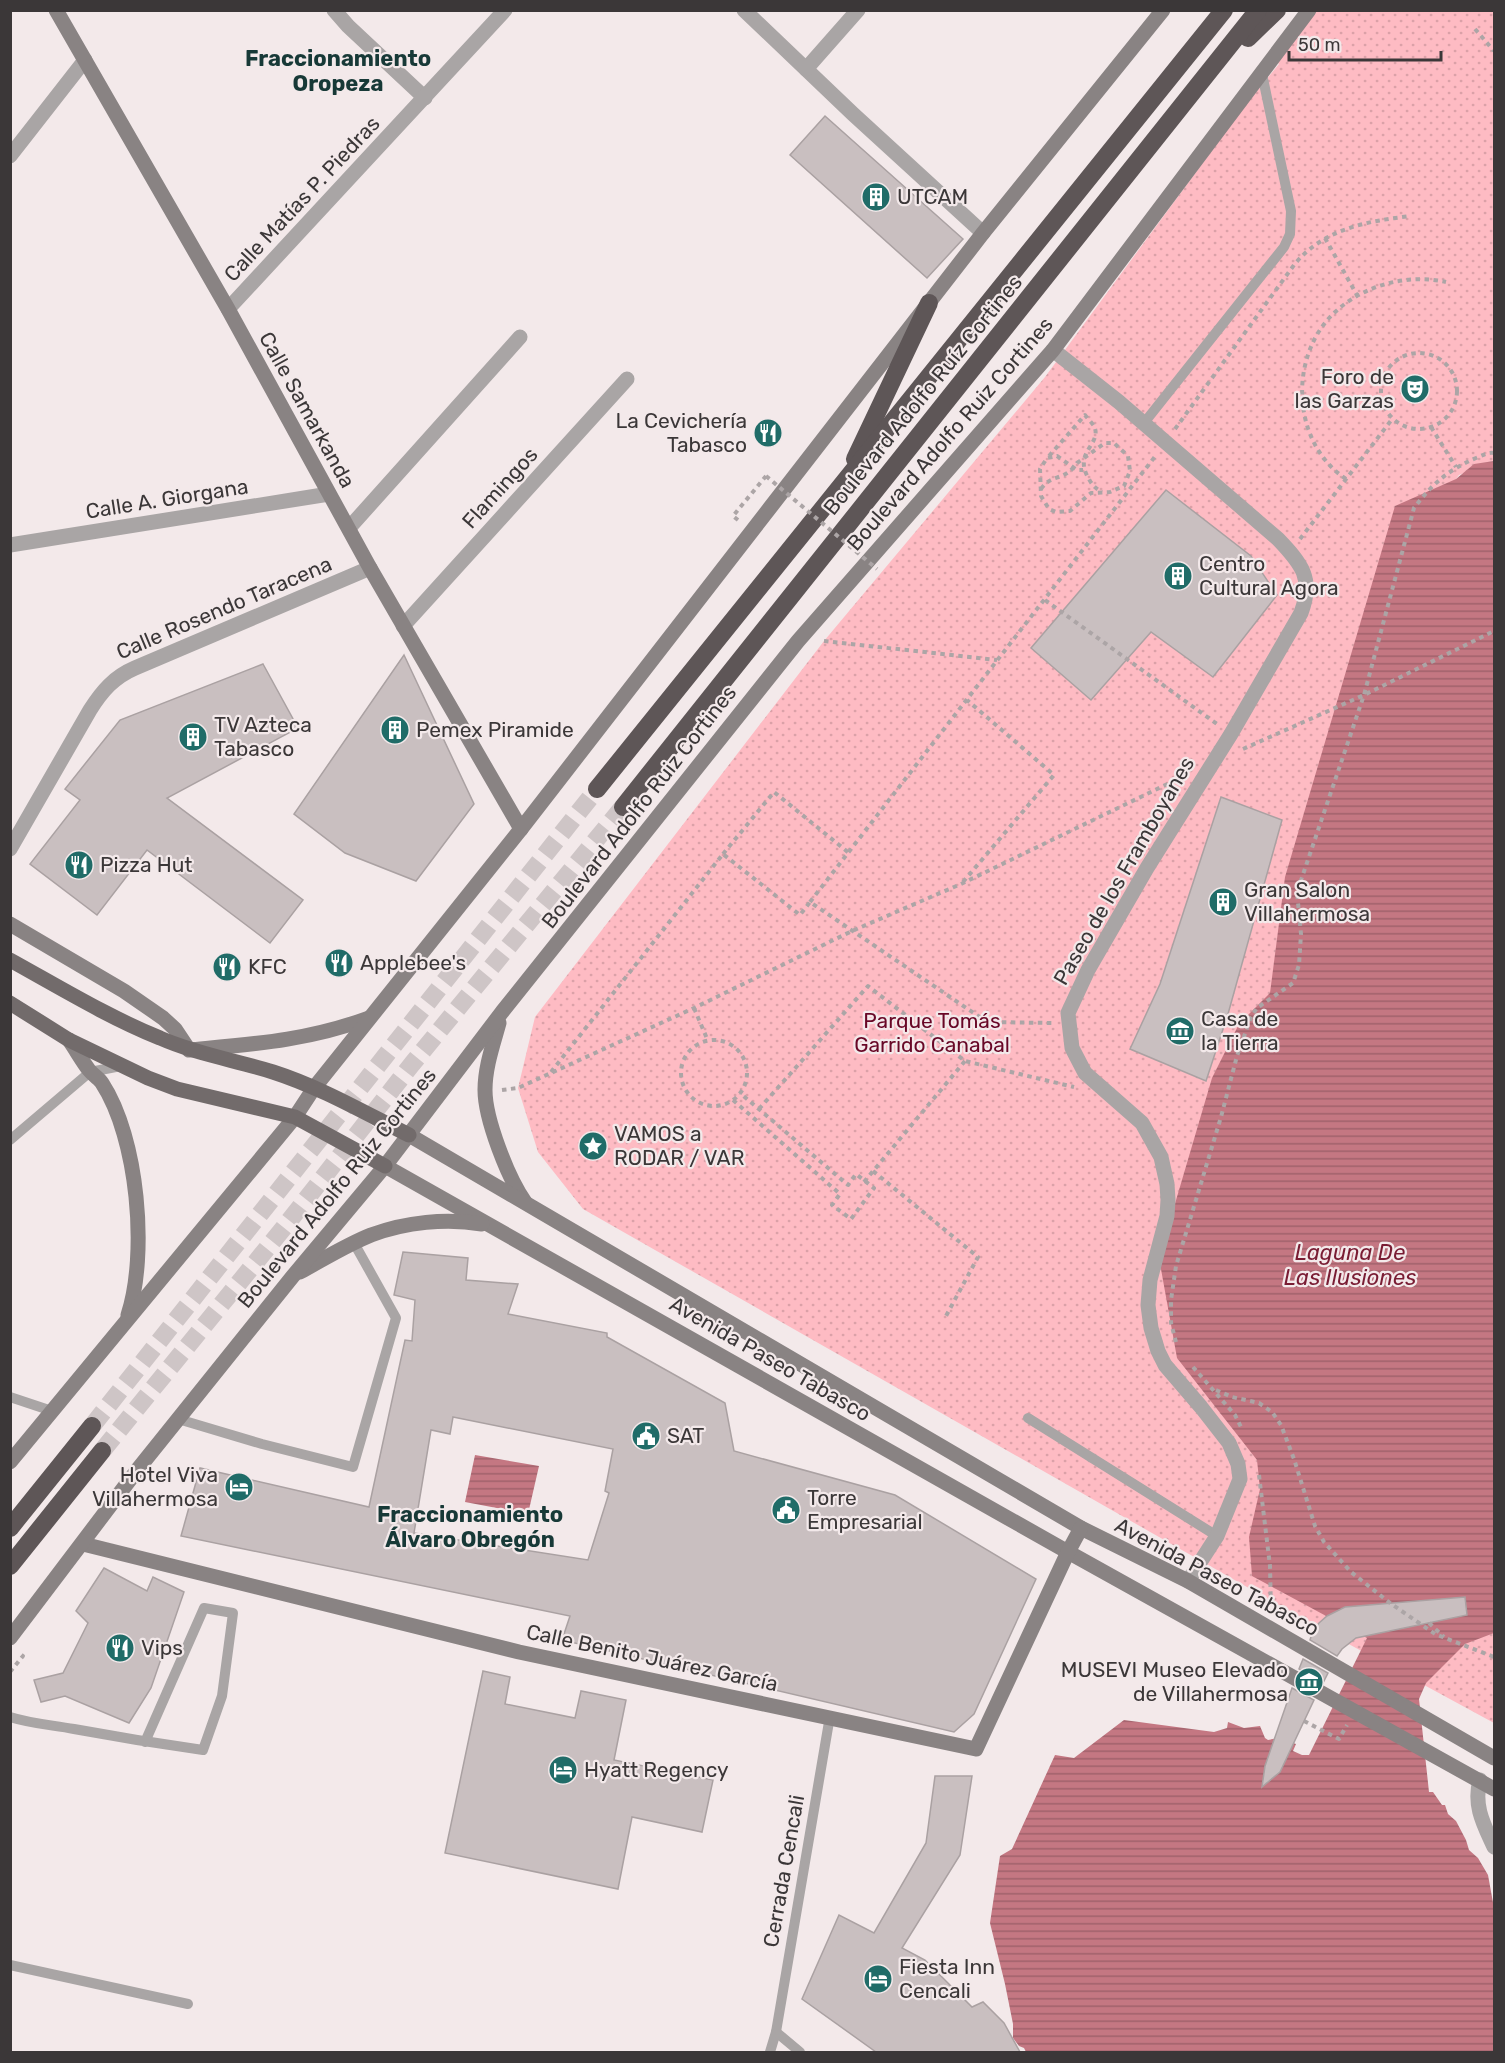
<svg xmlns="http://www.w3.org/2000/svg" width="1505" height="2063" font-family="Rubik,sans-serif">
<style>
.green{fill:url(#green-dots)}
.water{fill:url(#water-rules)}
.building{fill:#c9bfc0;stroke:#aaa1a2;stroke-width:1.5;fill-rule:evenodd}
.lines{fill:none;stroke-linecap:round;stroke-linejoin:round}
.highway-tunnel{stroke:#cec5c6;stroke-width:18;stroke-dasharray:18 9;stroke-linecap:butt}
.path{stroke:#aca5a6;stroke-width:4;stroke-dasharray:4.5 4.5;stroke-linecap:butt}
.lane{stroke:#a9a5a5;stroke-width:10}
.street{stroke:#a9a5a5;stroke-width:15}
.secondary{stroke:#898383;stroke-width:15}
.primary{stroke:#726b6b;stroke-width:15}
.highway{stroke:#5e5657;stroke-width:18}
.path-bridge{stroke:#aca5a6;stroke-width:4;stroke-dasharray:4.5 4.5;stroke-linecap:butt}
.labels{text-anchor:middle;stroke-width:4.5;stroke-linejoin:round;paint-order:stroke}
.poi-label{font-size:21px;fill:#3b3738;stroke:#f3e9ea;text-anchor:start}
.street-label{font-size:21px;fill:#3b3738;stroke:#f3e9ea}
.park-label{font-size:21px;fill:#680726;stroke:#f3e9ea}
.neighbourhood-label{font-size:22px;font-weight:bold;fill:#173937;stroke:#f3e9ea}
.water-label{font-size:22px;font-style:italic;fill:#791c33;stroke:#f3e9ea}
</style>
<defs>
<pattern id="green-dots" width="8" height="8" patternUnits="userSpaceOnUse" patternTransform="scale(1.5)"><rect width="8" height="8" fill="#febbc3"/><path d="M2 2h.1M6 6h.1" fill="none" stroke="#dba1a8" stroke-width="1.8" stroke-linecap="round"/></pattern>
<pattern id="water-rules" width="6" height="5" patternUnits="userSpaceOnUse" patternTransform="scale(1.5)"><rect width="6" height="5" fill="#c47782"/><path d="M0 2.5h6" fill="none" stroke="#a0626b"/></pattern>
</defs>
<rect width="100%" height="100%" fill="#f3e9ea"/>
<polygon class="green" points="1315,11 1494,11 1494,461 1493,461 1459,475 1441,499 1494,1581 1494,1723 1310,1623 583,1209 538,1152 518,1088 535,1017 824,641 1045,377 1244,107 1279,64 1274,59"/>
<g class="water">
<polygon points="1494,461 1494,1633 1465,1644 1426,1683 1419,1699 1429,1792 1433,1792 1442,1805 1445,1805 1448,1814 1456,1821 1466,1840 1469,1850 1478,1858 1488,1875 1494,1908 1494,2052 1026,2052 1024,2048 1019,2046 1013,2038 1013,2024 1005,1984 990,1923 1000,1856 1012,1849 1055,1755 1074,1758 1124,1720 1214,1732 1227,1728 1228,1722 1244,1728 1260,1726 1265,1738 1268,1740 1278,1738 1296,1744 1293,1751 1302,1755 1309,1755 1367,1638 1252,1576 1249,1537 1260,1489 1257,1460 1177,1358 1159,1258 1212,1078 1239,1024 1270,993 1285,877 1395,506 1456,479 1474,464"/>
<polygon points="475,1455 539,1466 528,1514 465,1502"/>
</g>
<g class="building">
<polygon points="825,116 963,239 927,278 790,155"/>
<polygon points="1166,490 1251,556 1277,595 1213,677 1151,632 1091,700 1031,648"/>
<polygon points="404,655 474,804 416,881 345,853 294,814"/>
<polygon points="263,664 298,728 167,798 303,900 270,943 147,850 97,915 30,864 80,800 65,789 120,720"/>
<polygon points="1221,797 1282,820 1228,1014 1206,1081 1130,1049 1160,984"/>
<path d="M 403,1252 L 468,1258 L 466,1280 L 518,1284 L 508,1314 L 607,1333 L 607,1337 L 725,1403 L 734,1451 L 895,1495 L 1036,1579 L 974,1714 L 954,1732 L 562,1640 L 570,1616 L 181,1536 L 200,1468 L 369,1507 L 405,1340 L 412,1341 L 415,1300 L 394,1295 ZM 453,1417 L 613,1449 L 605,1491 L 609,1493 L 588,1560 L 414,1533 L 431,1430 L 450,1434 Z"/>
<polygon points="104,1568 147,1591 153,1577 184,1592 151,1688 129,1723 65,1696 41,1702 34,1680 63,1673 88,1623 76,1611"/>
<polygon points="1465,1597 1467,1615 1356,1638 1342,1649 1337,1656 1310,1640 1313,1630 1319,1623 1327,1616 1345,1607"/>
<polygon points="1303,1659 1328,1673 1323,1683 1299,1669"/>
<polygon points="483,1671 510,1677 505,1704 575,1718 581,1691 626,1700 614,1760 713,1780 702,1832 632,1817 618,1889 445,1853"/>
<polygon points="1292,1688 1314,1700 1280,1772 1262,1787 1265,1766"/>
<polygon points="935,1776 972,1776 960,1855 902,1948 925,1960 972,2007 983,2002 1004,2023 1020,2052 876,2052 802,1999 839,1915 874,1933 926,1843"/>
</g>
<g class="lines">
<g class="highway-tunnel">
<polyline points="92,1426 597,789"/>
<polyline points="102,1451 286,1225 412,1064 623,807"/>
</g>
<g class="path">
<polyline points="1475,29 1494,51"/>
<polyline points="1325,238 1358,297"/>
<circle cx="1419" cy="391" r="38"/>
<polyline points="1431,427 1456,467"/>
<path d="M 1175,429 L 1294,265 C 1323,229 1367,221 1411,216"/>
<path d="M 1049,456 L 1085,415 C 1088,419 1092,423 1094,426 C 1103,444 1072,452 1089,479 C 1092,485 1096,489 1102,492"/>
<path d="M 1346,479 C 1293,444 1288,361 1331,316 C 1360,286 1406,273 1446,282"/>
<path d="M 1041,489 C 1052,473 1064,482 1077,463 L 1105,443 L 1114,443 L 1128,456 L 1130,471 L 1124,486 L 1110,492 L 1091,493 L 1070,511 L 1056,512 L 1049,509 L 1041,496 L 1040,469 L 1047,458 L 1057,456 L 1077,470 L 1083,470"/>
<polyline points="738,520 733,516 766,476"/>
<polyline points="1300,539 1393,418"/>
<polyline points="1045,600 1217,724"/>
<polyline points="824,641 997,660"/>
<polyline points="1243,749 1364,695 1494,631"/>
<polyline points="723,854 774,792 849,853"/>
<polyline points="963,882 1054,775 967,700"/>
<polyline points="810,902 1157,454"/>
<polyline points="694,1008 708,1041"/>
<circle cx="714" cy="1073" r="33"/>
<polyline points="551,1072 723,854 800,915 810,902 987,1022 1052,1023"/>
<polyline points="502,1090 518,1088 694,1008 852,931 961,884 1184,776"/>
<polyline points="733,1100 840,1194 832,1205 851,1219 874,1188 856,1174 848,1185 740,1093"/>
<polyline points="759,1109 868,986 965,1061 1074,1087"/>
<polyline points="873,1171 978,1257 946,1316"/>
<polyline points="864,1182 965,1061"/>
<path d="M 1176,1342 L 1171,1323 L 1171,1300 L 1176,1266 L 1221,1117 L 1237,1056 L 1251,1017 L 1257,1008 L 1293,983 L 1299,965 L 1301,934 L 1297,892 L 1364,695 L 1414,508 C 1432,484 1448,470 1476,458 C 1483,455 1488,452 1494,453"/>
<polyline points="1193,1367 1235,1415 1242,1429"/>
<polyline points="1216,1390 1232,1397 1259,1403 1272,1412 1281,1425 1294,1459 1315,1526 1324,1542 1351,1572 1390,1603 1435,1634 1494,1657"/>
<polyline points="1259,1475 1270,1566 1271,1611"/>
<polyline points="1429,1623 1444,1637"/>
<polyline points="10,1672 23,1656 19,1653"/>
<polyline points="1304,1721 1339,1739 1347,1725"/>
</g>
<g class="lane">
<polyline points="1144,423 1284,247 1290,234 1291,211 1262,74"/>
<polyline points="10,1140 90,1072 121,1066"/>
<polyline points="10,1397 52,1411"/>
<polyline points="1028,1418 1217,1536"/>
<polyline points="178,1419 262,1444 353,1467 396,1318 354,1243"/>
<path d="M 10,1717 C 32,1724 53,1725 74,1729 C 117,1737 160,1744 203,1750 L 222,1696 L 233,1613 L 204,1608 L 145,1742"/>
<polyline points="10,1965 188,2004"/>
<polyline points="776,2032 800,2052"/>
<polyline points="770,2052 776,2032 830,1716"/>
</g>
<g class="street">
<polyline points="334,10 348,26 425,98"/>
<polyline points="744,10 853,114 983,233"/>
<polyline points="806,69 858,10"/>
<polyline points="10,156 85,60"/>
<polyline points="228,309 505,10"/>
<path d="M 1053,350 L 1119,402 L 1278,539 C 1302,564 1314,579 1301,613 L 1231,734 L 1147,868 L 1088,970 L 1068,1013 L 1072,1048 L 1085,1073 L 1142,1123 L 1161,1157 L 1167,1184 L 1168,1200 L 1167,1216 L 1150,1280 L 1148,1305 L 1151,1328 L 1158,1351 L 1165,1365 L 1201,1407 L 1229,1443 L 1238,1464 L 1240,1479 L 1217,1536 L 1188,1581"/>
<polyline points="349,528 520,337"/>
<polyline points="10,545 329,494"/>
<polyline points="403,626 627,379"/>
<path d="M 10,849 L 90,710 C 102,691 114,677 135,668 L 370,568"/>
<path d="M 1480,1780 C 1473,1806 1484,1825 1494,1847"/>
</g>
<g class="secondary">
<polyline points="56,10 228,309 370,568 521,829"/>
<path d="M 10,924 L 124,991 L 163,1018 L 175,1029 L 189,1050 C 254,1044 306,1041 369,1018"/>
<path d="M 499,1023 C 493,1045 485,1067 485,1090 C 485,1119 508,1178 525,1202"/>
<path d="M 69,1040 C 76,1050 82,1061 89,1070 C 93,1075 99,1078 102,1083 C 138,1138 148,1254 128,1315"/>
<polyline points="409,1135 1081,1528 1188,1581 1494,1758"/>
<polyline points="385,1166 1068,1552 1494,1789"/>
<path d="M 300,1272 C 324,1259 346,1245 371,1235 C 406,1222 446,1218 482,1224"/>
<polyline points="10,1462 295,1117 314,1088 521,829 983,233 1163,10"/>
<polyline points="83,1544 519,1652 976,1749 1068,1552 1081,1528"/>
<polyline points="10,1638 138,1469 293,1276 385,1166 502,1012 798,641 1053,350 1309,10"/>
</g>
<g class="primary">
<path d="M 10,960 C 59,987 108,1017 160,1038 C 196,1054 235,1060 273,1072 C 320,1087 365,1113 409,1135"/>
<polyline points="10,1003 69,1040 148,1078 177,1089 295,1117 385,1166"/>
</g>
<g class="highway">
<polyline points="1248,38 1277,10"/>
<polyline points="855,459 929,303"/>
<polyline points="597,789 1224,10"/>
<polyline points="623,807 1258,10"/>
<polyline points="10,1528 92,1426"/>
<polyline points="10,1566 102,1451"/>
</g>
<polyline class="path-bridge" points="766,476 877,569"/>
</g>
<defs>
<g id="building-disc" transform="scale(1.5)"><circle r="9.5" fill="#206c68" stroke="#f3e9ea"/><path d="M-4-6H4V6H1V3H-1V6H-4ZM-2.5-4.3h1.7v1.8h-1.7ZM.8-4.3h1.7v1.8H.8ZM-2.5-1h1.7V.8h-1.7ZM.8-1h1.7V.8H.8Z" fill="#fff"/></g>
<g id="theatre-disc" transform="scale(1.5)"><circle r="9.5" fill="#206c68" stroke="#f3e9ea"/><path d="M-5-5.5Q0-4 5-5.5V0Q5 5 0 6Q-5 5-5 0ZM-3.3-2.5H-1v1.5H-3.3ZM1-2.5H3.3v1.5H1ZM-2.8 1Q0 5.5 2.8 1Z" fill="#fff"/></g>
<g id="restaurant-disc" transform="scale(1.5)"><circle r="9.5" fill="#206c68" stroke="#f3e9ea"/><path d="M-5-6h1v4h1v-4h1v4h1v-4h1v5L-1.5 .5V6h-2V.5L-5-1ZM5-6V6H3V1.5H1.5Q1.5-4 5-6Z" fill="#fff"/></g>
<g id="museum-disc" transform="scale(1.5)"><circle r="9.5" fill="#206c68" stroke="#f3e9ea"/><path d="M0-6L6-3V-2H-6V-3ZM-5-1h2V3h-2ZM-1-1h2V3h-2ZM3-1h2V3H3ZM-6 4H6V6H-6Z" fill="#fff"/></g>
<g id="sight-disc" transform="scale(1.5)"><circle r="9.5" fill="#206c68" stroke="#f3e9ea"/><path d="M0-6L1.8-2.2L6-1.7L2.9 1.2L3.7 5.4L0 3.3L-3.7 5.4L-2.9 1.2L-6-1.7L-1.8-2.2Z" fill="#fff"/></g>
<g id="civic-disc" transform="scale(1.5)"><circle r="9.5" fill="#206c68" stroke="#f3e9ea"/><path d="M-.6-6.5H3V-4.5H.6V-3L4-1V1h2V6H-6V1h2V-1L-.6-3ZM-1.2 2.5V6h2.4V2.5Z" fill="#fff"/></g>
<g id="hotel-disc" transform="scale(1.5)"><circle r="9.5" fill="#206c68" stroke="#f3e9ea"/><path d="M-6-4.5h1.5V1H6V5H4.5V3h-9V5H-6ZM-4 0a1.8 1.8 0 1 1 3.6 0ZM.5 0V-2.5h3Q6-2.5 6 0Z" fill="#fff"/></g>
</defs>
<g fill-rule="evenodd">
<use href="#building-disc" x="876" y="197"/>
<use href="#theatre-disc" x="1415" y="389"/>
<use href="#restaurant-disc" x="768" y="433"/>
<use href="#building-disc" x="1178" y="576"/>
<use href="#building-disc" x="395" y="730"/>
<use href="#building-disc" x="193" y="737"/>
<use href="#restaurant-disc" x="79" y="865"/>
<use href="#building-disc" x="1223" y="902"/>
<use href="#restaurant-disc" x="339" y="963"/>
<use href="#restaurant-disc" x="227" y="967"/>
<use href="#museum-disc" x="1180" y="1031"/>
<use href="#sight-disc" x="593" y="1146"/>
<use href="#civic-disc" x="646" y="1436"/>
<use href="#hotel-disc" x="239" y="1487"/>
<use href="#civic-disc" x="786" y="1510"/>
<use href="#restaurant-disc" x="120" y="1648"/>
<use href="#museum-disc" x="1309" y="1682"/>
<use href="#hotel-disc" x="563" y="1770"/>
<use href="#hotel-disc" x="878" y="1979"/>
</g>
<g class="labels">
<g class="poi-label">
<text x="897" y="204">UTCAM</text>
<text x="1394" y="384" text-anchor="end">Foro de<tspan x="1394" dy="24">las Garzas</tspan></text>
<text x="747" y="428" text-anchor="end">La Cevichería<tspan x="747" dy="24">Tabasco</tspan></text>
<text x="1199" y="571">Centro<tspan x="1199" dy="24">Cultural Agora</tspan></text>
<text x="214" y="732">TV Azteca<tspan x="214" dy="24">Tabasco</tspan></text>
<text x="416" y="737">Pemex Piramide</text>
<text x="100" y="872">Pizza Hut</text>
<text x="1244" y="897">Gran Salon<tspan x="1244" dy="24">Villahermosa</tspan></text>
<text x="360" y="970">Applebee's</text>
<text x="248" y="974">KFC</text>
<text x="1201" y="1026">Casa de<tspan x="1201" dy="24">la Tierra</tspan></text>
<text x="614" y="1141">VAMOS a<tspan x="614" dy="24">RODAR / VAR</tspan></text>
<text x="667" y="1443">SAT</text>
<text x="218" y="1482" text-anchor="end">Hotel Viva<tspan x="218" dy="24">Villahermosa</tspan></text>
<text x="807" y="1505">Torre<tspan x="807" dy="24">Empresarial</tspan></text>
<text x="141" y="1655">Vips</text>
<text x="1288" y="1677" text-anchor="end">MUSEVI Museo Elevado<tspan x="1288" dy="24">de Villahermosa</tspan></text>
<text x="584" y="1777">Hyatt Regency</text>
<text x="899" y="1974">Fiesta Inn<tspan x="899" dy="24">Cencali</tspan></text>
</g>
<g class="street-label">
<text transform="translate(302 199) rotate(-47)" y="7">Calle Matías P. Piedras</text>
<text transform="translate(923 395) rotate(-51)" y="7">Boulevard Adolfo Ruíz Cortines</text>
<text transform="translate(307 410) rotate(61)" y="7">Calle Samarkanda</text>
<text transform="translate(950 434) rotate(-49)" y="7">Boulevard Adolfo Ruiz Cortines</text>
<text transform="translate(500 488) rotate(-48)" y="7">Flamingos</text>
<text transform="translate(167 499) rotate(-9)" y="7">Calle A. Giorgana</text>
<text transform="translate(224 608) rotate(-23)" y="7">Calle Rosendo Taracena</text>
<text transform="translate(639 807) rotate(-52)" y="7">Boulevard Adolfo Ruiz Cortines</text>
<text transform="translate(1124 871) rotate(-60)" y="7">Paseo de los Framboyanes</text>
<text transform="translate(337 1188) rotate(-51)" y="7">Boulevard Adolfo Ruiz Cortines</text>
<text transform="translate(770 1359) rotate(30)" y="7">Avenida Paseo Tabasco</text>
<text transform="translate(1217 1577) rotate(28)" y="7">Avenida Paseo Tabasco</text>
<text transform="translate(652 1658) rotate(12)" y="7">Calle Benito Juárez García</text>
<text transform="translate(784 1871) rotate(-80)" y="7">Cerrada Cencali</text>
</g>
<g class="park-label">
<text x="932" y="1028">Parque Tomás<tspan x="932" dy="24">Garrido Canabal</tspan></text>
</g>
<g class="neighbourhood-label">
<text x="338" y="66">Fraccionamiento<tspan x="338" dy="25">Oropeza</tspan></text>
<text x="470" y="1522">Fraccionamiento<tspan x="470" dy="25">Álvaro Obregón</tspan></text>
</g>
<g class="water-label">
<text x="1350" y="1260">Laguna De<tspan x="1350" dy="25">Las Ilusiones</tspan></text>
</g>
</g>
<rect width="1505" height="2063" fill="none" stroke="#3b3738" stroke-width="24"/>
<path d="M1289 51v9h152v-9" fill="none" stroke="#3b3738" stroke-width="3"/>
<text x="1298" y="51" font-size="18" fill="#3b3738" stroke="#f3e9ea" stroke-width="4.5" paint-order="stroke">50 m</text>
</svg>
